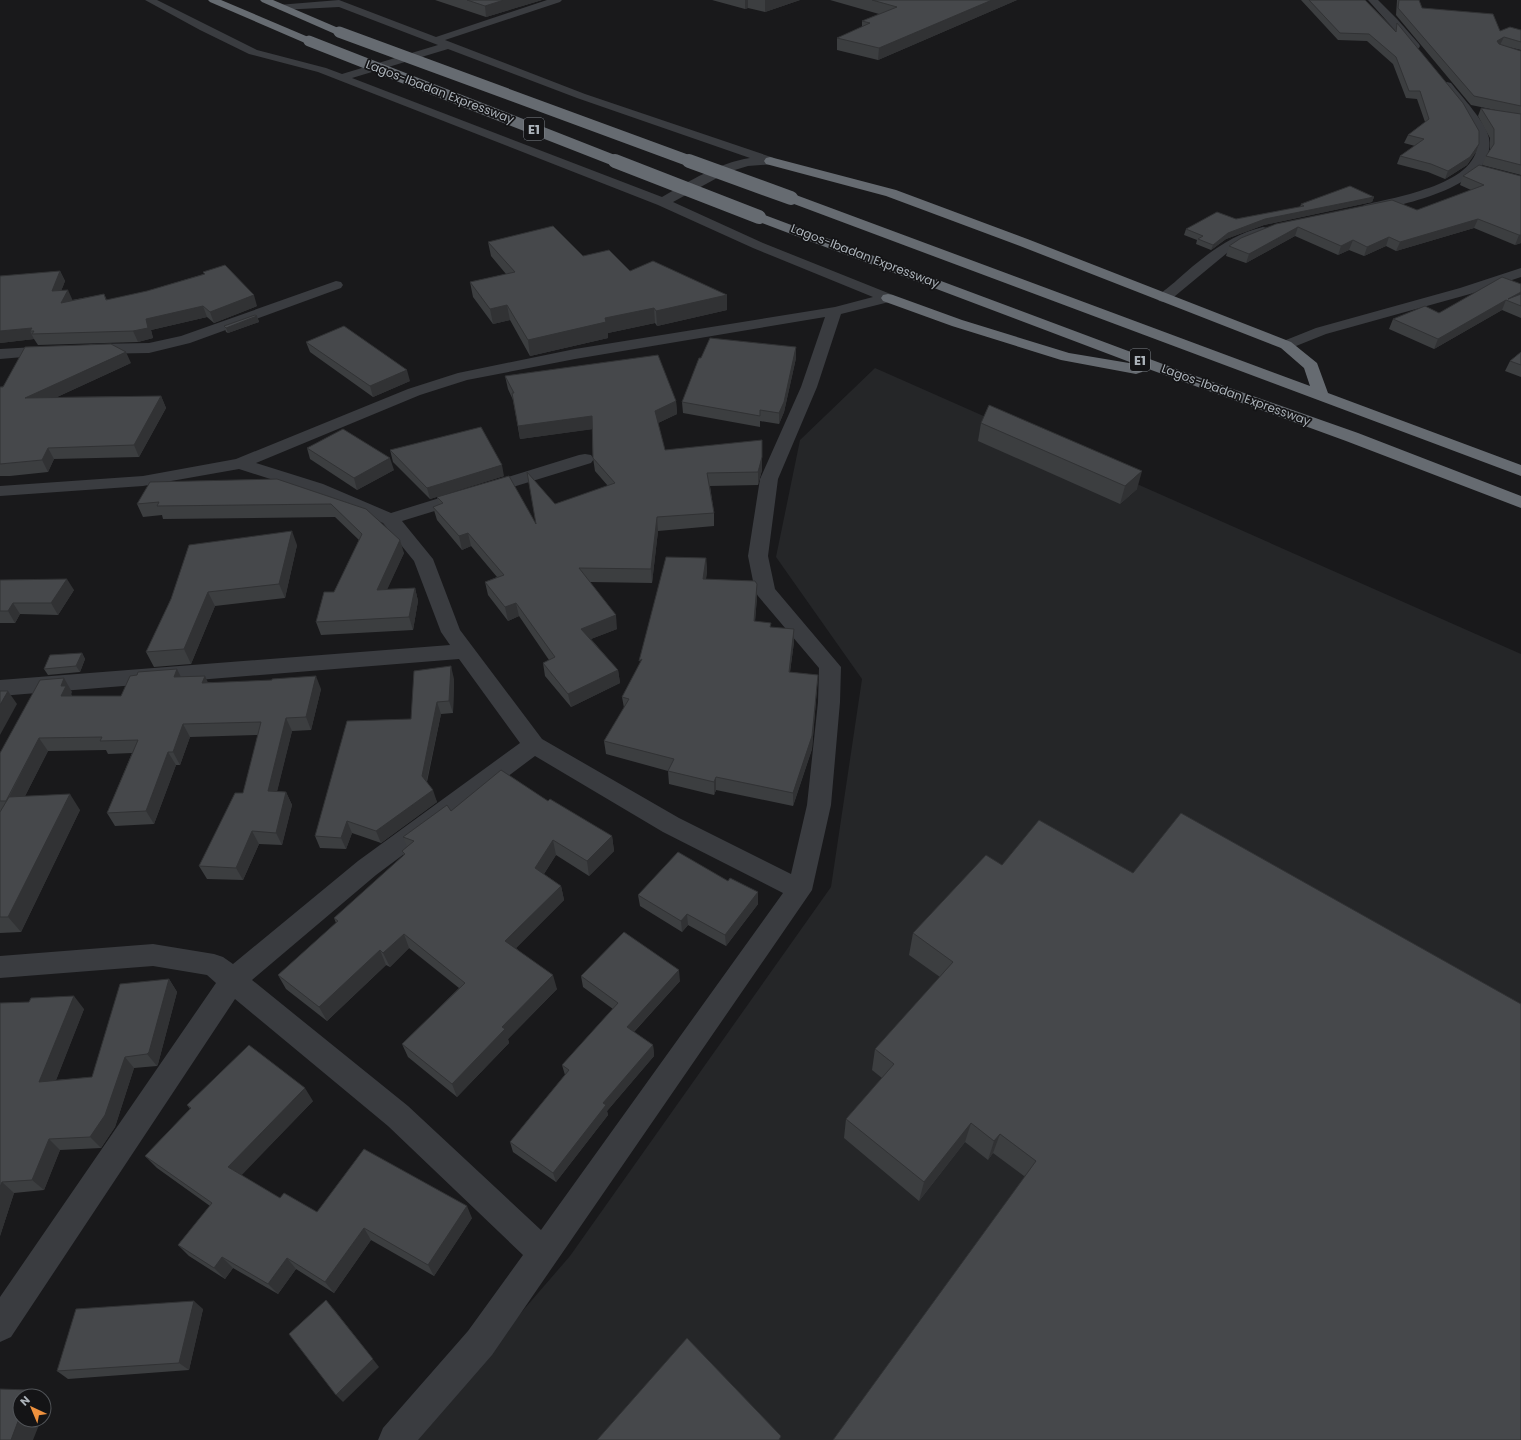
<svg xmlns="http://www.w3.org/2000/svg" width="1521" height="1440" font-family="Poppins,sans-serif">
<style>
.built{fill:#252628}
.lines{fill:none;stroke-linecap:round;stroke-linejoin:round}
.minor{fill:#3a3c40;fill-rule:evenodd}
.highway{fill:#666b71;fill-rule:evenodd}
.highway-bridge-far1{stroke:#666b71;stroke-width:11}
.highway-bridge{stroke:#666b71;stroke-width:14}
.wall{fill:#3c3e40}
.shaded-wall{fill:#313234}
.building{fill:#46484b;stroke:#313234}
.labels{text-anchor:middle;stroke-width:3.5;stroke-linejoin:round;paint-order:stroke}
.far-street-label{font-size:12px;fill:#acb3ba;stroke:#141416}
.shield{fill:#141416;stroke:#7e8389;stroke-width:1}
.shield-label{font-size:13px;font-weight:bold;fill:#acb3ba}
</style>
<rect width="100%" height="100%" fill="#19191b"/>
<polygon class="built" points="875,368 1521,654 1521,1440 411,1440 570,1256 831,887 862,679 776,557 800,440"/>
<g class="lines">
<g class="minor">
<path d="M 145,0 L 157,0 L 257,50 L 326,68 L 342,74 L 438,45 L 339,7 L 281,10 L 278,9 L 276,7 L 278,5 L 339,0 L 436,37 L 547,0 L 562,0 L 560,2 L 445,40 L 585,94 L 774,158 L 776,161 L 774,164 L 748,166 L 728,172 L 673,202 L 763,243 L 893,295 L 895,298 L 893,301 L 841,314 L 817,387 L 778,479 L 768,556 L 775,589 L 841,667 L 840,702 L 831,805 L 812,890 L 492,1355 L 418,1440 L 378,1440 L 383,1428 L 468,1331 L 523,1255 L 388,1126 L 235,999 L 11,1337 L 0,1342 L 0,1297 L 216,983 L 207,975 L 153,966 L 0,978 L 0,956 L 153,944 L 214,954 L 223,957 L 233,964 L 358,861 L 520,743 L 459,659 L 0,696 L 0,680 L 450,645 L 441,632 L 414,561 L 383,523 L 311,492 L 239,469 L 143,486 L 0,496 L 0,486 L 143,476 L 236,459 L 408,389 L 458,373 L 575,349 L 835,307 L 873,297 L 753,248 L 658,205 L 318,72 L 249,54 L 200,30 ZM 448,49 L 577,98 L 750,158 C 718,163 690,181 662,197 L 352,78 ZM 825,317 L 801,387 L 760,479 L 748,556 L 755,591 L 758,596 L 819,668 L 818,702 L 807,805 L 791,874 L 679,818 L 542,739 L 460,630 L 433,559 L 402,521 L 591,463 L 594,459 L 591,455 L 585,454 L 579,455 L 391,513 L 323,484 L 256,463 L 420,395 L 467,380 L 575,359 ZM 535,756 L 663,832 L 783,893 L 541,1230 L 408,1106 L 252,980 L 376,875 Z"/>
<polygon points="1368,0 1378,0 1397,19 1419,44 1420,46 1419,48 1411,48"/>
<path d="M 1447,82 L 1451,83 C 1461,96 1486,122 1489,138 C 1498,186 1402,205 1369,212 L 1364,211 L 1362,208 L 1364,205 C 1395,197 1483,184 1477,139 C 1475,122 1451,99 1442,85 Z"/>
<path d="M 1263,227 L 1268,228 L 1270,231 L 1268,234 L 1244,243 L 1227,253 L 1169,301 L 1164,302 L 1159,301 L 1157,298 C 1162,291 1171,286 1177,280 C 1203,257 1229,235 1263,227 Z"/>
<polygon points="1521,268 1521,277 1470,294 1326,334 1286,350 1281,348 1278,345 1281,342 1316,328 1460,288"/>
<polygon points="336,281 341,282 343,285 341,288 190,343 149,353 91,354 85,352 83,349 85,346 91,344 149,343 181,336"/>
<polygon points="53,346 59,348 61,351 59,354 0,359 0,349"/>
</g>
<g class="highway">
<polygon points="208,0 221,0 313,39 314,41 309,44 305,43 210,2"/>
<polygon points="260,0 273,0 343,30 344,32 343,34 335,34 262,2"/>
<polygon points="770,157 896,190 1030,240 1291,342 1317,363 1328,393 1521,465 1521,476 786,201 785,198 786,195 796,195 1310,386 1304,368 1281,348 1020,246 886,196 766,164 764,161 766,158"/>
<polygon points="759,213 1187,373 1358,433 1521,496 1521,508 1346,441 1143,367 1144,369 1142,372 1136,374 1061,360 952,326 883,301 881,298 883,295 888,294 893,295 962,320 1069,353 1135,364 754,220 752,217 754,214"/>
</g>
<g class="highway-bridge-far1">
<polyline points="339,32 692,162"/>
<polyline points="309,41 618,162"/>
</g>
<g class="highway-bridge">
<polyline points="615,161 759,217"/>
<polyline points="689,161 791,198"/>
</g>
</g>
<g class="wall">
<polygon points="435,0 542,0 486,17"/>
<polygon points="712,0 800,0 765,12 748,8 745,9"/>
<polygon points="830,0 1017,0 878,60 837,50 837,38 862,27 862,21 879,14"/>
<polygon points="1301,0 1365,0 1395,30 1397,23 1479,144 1476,152 1467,165 1445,179 1428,172 1397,164 1400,156 1415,146 1404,143 1408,135 1425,122 1417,99 1406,98 1393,64 1367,41 1338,40"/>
<polygon points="1397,0 1419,0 1422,8 1500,31 1521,30 1521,50 1500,45 1521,51 1521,175 1482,165 1486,156 1490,150 1490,138 1478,116 1481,108 1505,112 1471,105 1396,15"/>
<polygon points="1463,176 1521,176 1521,243 1515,245 1474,228 1396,251 1386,246 1364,256 1349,250 1338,255 1295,236 1246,263 1226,256 1229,246 1276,224 1417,210 1471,190 1460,185"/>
<polygon points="1374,197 1372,202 1264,225 1226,239 1211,250 1196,244 1197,240 1184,235 1186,229 1236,219 1300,207 1301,204"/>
<polygon points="488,242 583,256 630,271 727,295 727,310 657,326 655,323 608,333 608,338 530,356 510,320 493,324 473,297 470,282 506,274 491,256"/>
<polygon points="60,271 65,281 61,291 72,300 104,294 107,300 147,291 204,274 203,272 257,306 214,323 207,317 151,330 153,338 138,342 38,345 34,339 0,343 0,276"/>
<polygon points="1521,284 1521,318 1502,310 1434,349 1389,329 1393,319 1439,313"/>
<polygon points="257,316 259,322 228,333 226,332 224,326"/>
<polygon points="306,342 410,381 373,397 310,352"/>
<polygon points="1521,352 1521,377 1505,371 1510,361"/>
<polygon points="796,358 784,412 779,424 760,421 760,427 683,413 682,402"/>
<polygon points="131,363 57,397 161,396 166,408 139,457 54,459 48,472 10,476 0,476 0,387"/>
<polygon points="505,376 676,401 677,414 658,423 665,450 762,470 758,485 710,486 714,513 714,526 658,531 652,583 590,582 617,629 591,639 618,670 620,683 571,707 545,676 543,663 549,660 519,616 508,621 488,595 485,582 497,577 471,546 462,550 437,520 433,507 439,505 437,497 536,524 555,504 608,486 595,471 593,458 592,429 520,439 513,400 508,389"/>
<polygon points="981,423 1137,489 1120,504 978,441"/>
<polygon points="307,448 394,470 357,490 310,459"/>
<polygon points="390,450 504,476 430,499 393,462"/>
<polygon points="277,479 366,509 404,553 387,589 415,588 418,601 413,630 321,635 316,622 334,592 359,540 335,517 163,519 162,515 143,517 137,504"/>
<polygon points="297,545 285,598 215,606 191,664 154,667 146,652 171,599"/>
<polygon points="706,558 707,571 706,579 757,584 757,597 755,621 771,627 794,642 790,672 818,675 812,749 793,806 716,790 714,795 669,784 668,771 606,754 604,741 624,708 622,697"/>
<polygon points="0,580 74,590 58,615 20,614 15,623 0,623"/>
<polygon points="82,653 85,659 80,672 48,675 44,669"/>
<polygon points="181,677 208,682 321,689 311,730 292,731 277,791 286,792 292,805 282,845 259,844 243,880 207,879 199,866 243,793 258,735 190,737 180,765 176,765 154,824 115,826 107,813 132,753 108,754 106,750 48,751 25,796 80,810 21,932 0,933 0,753 72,692 71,694 72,696 121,696"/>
<polygon points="454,679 453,713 441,714 427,782 437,802 381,843 352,833 346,849 320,848 315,836 411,719"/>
<polygon points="548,801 612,836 614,851 589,876 556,855 544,874 561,886 564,900 516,948 557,989 508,1039 509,1043 457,1097 408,1057 402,1044 459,988 409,948 390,967 386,965 327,1021 286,989 278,975 336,923 334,918 404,856 402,851 407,847 403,837 451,811"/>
<polygon points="1002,865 1133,873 1521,1004 1024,1176 993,1153 988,1160 965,1142 919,1201 844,1138 846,1119 882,1078 872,1070 875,1049 940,977 909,955 913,933"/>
<polygon points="758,892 758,904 726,946 688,925 682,932 640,906 638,895"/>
<polygon points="581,976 680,981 634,1032 653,1045 654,1056 607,1111 608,1115 556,1182 513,1152 510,1142 565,1075 562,1065 613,1009 583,987"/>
<polygon points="169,979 177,992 158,1064 157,1066 134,1068 115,1127 101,1148 60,1150 44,1190 14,1193 0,1236 0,1003 84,1009 56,1080 92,1077"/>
<polygon points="313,1101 241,1175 280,1198 317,1212 472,1218 434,1276 371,1240 334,1293 296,1269 278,1294 233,1268 225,1279 189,1256 178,1245 210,1206 157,1168 145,1156 190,1109 187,1105"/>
<polygon points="203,1309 189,1370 68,1379 57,1371"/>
</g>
<g class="shaded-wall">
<polygon points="504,0 542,0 486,17 485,6"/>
<polygon points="745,0 748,0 748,8 745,9"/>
<polygon points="765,0 800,0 765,12"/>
<polygon points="992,0 1017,0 878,60 879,48"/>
<polygon points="1504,37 1500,45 1494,49 1497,41"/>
<polygon points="1479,144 1476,152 1467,165 1445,179 1448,171"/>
<polygon points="1374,197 1372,202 1264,225 1226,239 1211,250 1213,245 1228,233 1265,219"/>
<polygon points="1478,219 1474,228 1396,251 1400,242"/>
<polygon points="1298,227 1295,236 1246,263 1249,254"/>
<polygon points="1519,235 1521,235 1521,243 1515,245"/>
<polygon points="1389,237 1386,246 1364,256 1367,247"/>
<polygon points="1353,240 1349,250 1338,255 1341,246"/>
<polygon points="60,271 65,281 57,302 52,291"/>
<polygon points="68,290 73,301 61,303"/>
<polygon points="1521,292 1521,299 1508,299"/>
<polygon points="254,295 257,306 214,323 210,312"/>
<polygon points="727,295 727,310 657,326 656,311"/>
<polygon points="1506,300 1502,310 1434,349 1438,339"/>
<polygon points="507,305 510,320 493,324 490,309"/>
<polygon points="203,306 207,317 151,330 153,338 138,342 133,331 146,319"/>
<polygon points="654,308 655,323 608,333 608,338 530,356 528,340 605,318"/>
<polygon points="257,316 259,322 228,333 226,328"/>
<polygon points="32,328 30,331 34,339 0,343 0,331"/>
<polygon points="796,347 796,358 784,412 779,424 779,413"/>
<polygon points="126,352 131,363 31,409 25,398"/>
<polygon points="407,370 410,381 373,397 370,386"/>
<polygon points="161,396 166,408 139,457 134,445"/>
<polygon points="676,401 677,414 656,424 655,411"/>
<polygon points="592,416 594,429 520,439 518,426"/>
<polygon points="48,448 54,459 48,472 42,460"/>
<polygon points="762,457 762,470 758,485 758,472"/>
<polygon points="390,458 394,470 357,490 354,478"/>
<polygon points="502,465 504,476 430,499 427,488"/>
<polygon points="1142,471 1137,489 1120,504 1125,486"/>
<polygon points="657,517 658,531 652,583 651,569"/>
<polygon points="292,531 297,545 285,598 279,584"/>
<polygon points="468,533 471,546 462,550 459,536"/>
<polygon points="400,540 404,553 381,603 377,590"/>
<polygon points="706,558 707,571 704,592 703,579"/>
<polygon points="67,579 74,590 58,615 51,603"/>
<polygon points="757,584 757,597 754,634 754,621"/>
<polygon points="415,588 418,601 413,630 409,617"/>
<polygon points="208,592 215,606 191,664 184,649"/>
<polygon points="13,603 20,614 15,623 8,611"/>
<polygon points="516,603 519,616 508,621 505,607"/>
<polygon points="616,615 617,629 583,642 581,629"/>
<polygon points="794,629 794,642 788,686 789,672"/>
<polygon points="82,653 85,659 80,672 76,666"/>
<polygon points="451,666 454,679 453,713 449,701"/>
<polygon points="177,669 184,683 174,677"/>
<polygon points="618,670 620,683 571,707 568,694"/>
<polygon points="818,675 812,749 793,806 793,793"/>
<polygon points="205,676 211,689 202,683"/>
<polygon points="316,676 321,689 311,730 306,717"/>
<polygon points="64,678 72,692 71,694 74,699 61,696 61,686"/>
<polygon points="8,691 17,704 0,735 0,705"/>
<polygon points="437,702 441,714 425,788 422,776"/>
<polygon points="286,718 292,731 274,804 268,791"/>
<polygon points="183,724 190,737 180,765 173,752"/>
<polygon points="39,738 48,751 16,814 7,801"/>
<polygon points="168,752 176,765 154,824 146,811"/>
<polygon points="716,777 716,790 714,795 714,782"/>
<polygon points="433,790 437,802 381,843 376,831"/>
<polygon points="286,792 292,805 282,845 276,833"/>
<polygon points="70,794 80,810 21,932 8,917"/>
<polygon points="347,821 352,833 346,849 341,838"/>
<polygon points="252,831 259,844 243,880 236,868"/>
<polygon points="612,836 614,851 589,876 587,861"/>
<polygon points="553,840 556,855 538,883 535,868"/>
<polygon points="561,886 564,900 509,955 505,941"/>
<polygon points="758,892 758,904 726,946 725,935"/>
<polygon points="687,914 688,925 682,932 681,921"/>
<polygon points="404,934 409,948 390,967 383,953"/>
<polygon points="380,950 386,965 327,1021 319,1007"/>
<polygon points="679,970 680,981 628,1038 627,1027"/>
<polygon points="553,975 557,989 508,1039 509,1043 457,1097 452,1084 502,1027"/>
<polygon points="169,979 177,992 158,1064 157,1066 147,1054"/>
<polygon points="74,996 84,1009 51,1093 39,1082"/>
<polygon points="653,1045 654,1056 607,1111 608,1115 556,1182 553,1173 603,1103"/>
<polygon points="125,1057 134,1068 115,1127 101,1148 90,1137"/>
<polygon points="305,1088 313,1101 238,1179 228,1167"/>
<polygon points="971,1123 965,1142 919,1201 924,1182"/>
<polygon points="1000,1134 993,1153 988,1160 994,1141"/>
<polygon points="49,1139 60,1150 44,1190 32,1180"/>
<polygon points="2,1182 14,1193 0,1236 0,1187"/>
<polygon points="467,1206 472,1218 434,1276 428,1265"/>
<polygon points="364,1228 371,1240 334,1293 325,1282"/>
<polygon points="222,1257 233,1268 225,1279 214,1268"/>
<polygon points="287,1258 296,1269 278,1294 268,1284"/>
<polygon points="194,1301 203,1309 189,1370 179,1363"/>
<polygon points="333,1308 379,1367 343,1402 336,1395"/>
<polygon points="31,1390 41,1396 28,1396"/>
<polygon points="44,1398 49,1400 44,1412"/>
<polygon points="20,1416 20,1420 41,1420 33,1440 11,1440"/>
</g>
<g class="building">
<polygon points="467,0 504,0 485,6"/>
<polygon points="872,0 992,0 879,48 837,38 870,23 862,21 897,7"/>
<polygon points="1309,0 1365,0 1396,32 1397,23 1463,103 1479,131 1479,144 1470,157 1448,171 1431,164 1400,156 1424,139 1408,135 1429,119 1420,91 1409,91 1396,57 1369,34 1340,33"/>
<polygon points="1399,0 1419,0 1422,8 1493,14 1500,31 1510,27 1521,30 1521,42 1504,37 1497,41 1499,44 1521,51 1521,106 1474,96 1398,8"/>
<polygon points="1481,108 1521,114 1521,165 1486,156 1494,144 1494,129"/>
<polygon points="1479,165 1521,176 1521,235 1519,235 1478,219 1400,242 1389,237 1367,247 1353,240 1341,246 1298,227 1249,254 1229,246 1241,238 1276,224 1392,200 1417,210 1484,185 1463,176"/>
<polygon points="1350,186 1374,197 1265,219 1228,233 1213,245 1198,239 1203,236 1186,229 1217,212 1236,219 1304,206 1301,204"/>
<polygon points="553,226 583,256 609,250 630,271 653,261 727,295 656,311 654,308 605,318 606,322 528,340 507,305 490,309 470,282 515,272 488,242"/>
<polygon points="225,265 254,295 210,312 203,306 146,319 148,328 133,331 32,334 34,331 30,331 32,328 0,331 0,276 60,271 52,291 68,290 61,303 104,294 106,300 147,291 205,274 203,272"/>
<polygon points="1502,277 1521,284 1521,292 1508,299 1521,294 1521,306 1506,300 1438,339 1393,319 1425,306 1439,313"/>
<polygon points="255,315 257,316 226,328 224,326"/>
<polygon points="344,326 407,370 370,386 306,342"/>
<polygon points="710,338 796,347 784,402 779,413 760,410 760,416 682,402 699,358 701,358"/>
<polygon points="111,344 126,352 25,398 161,396 134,445 48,448 42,460 0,464 0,387 3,387 25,347"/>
<polygon points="1521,352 1521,365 1510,361"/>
<polygon points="658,355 676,401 655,411 665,450 762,440 762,457 758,472 707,473 714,513 657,517 651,569 579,568 616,615 581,629 618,670 568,694 543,663 555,657 516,603 505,607 485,582 504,575 468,533 459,536 433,507 443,503 437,497 509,476 536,524 527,472 555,504 615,483 593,458 592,416 518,426 512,393 514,393 505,376"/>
<polygon points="989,405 1142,471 1125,486 981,423"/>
<polygon points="481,427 502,465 427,488 390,450"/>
<polygon points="343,429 390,458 354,478 307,448"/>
<polygon points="277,479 366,509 400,540 377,590 415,588 409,617 316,622 324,592 334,592 362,534 331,504 157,506 159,502 137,504 150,482"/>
<polygon points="292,531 279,584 208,592 184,649 146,652 171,599 189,545"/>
<polygon points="666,557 706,558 703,579 755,581 757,584 754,621 771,623 770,627 794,629 789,672 818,675 812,736 793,793 716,777 714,782 668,771 674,759 604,741 629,699 622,697 642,659 639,661"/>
<polygon points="67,579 51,603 13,603 8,611 0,611 0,580"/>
<polygon points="82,653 76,666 44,669 50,655"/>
<polygon points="451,666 449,701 437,702 422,776 433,790 376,831 347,821 341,838 315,836 347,721 411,719 414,671"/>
<polygon points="177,669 174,677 205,676 202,683 272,680 272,679 316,676 306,717 286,718 268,791 286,792 276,833 252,831 236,868 199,866 235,793 243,793 261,722 183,724 173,752 168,752 146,811 107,813 138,740 100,741 102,737 39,738 6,801 0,801 0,753 40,680 64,678 61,686 66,686 61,696 121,696 130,676 137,675 138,672"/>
<polygon points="0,691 8,691 0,705"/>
<polygon points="501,770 548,801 550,799 612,836 587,861 553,840 535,868 561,886 505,941 553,975 502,1027 505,1029 452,1084 402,1044 465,983 404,934 383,953 380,950 319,1007 278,975 338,921 334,918 405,854 402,851 414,841 403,837 447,805 451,811"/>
<polygon points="70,794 8,917 0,917 0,812 9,797"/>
<polygon points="1181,813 1521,1004 1521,1440 833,1440 1036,1161 1000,1134 994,1141 971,1123 924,1182 846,1119 894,1064 875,1049 953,962 913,933 986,855 1002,865 1039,820 1133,873"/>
<polygon points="678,852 728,881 730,878 758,892 725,935 687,914 681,921 638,895"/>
<polygon points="624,932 679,970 627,1027 653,1045 603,1103 606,1105 553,1173 510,1142 569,1070 562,1065 618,1003 581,976"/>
<polygon points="169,979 149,1052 147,1054 125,1057 105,1115 90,1137 49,1139 32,1180 2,1182 0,1187 0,1003 29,1002 31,998 74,996 39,1082 92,1077 120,984"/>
<polygon points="249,1045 305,1088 228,1167 280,1198 284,1193 317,1212 364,1149 467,1206 428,1265 364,1228 325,1282 287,1258 268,1284 222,1257 214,1268 178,1245 212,1203 145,1156 191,1108 187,1105"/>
<polygon points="326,1300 373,1359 336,1395 289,1334"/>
<polygon points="194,1301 179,1363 57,1371 76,1309"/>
<polygon points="687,1338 781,1436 779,1440 597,1440"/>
<polygon points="0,1389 31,1390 28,1396 20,1396 20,1416 11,1440 0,1440"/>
</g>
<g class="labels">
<g class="far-street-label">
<text transform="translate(440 92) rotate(21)" y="4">Lagos-Ibadan Expressway</text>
<text transform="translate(865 256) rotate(21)" y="4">Lagos-Ibadan Expressway</text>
<text transform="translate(1236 395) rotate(20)" y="4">Lagos-Ibadan Expressway</text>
</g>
<g class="shield">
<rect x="524" y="118" width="20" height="22" rx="3"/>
<rect x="1130" y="349" width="20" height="22" rx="3"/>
</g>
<g class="shield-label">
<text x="534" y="134">E1</text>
<text x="1140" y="365">E1</text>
</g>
</g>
<g transform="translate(32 1408) rotate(316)"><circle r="19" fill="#141416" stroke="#515458"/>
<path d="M0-3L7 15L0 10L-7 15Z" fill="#ee913e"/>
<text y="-6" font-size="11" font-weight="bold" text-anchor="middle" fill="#acb3ba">N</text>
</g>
</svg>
